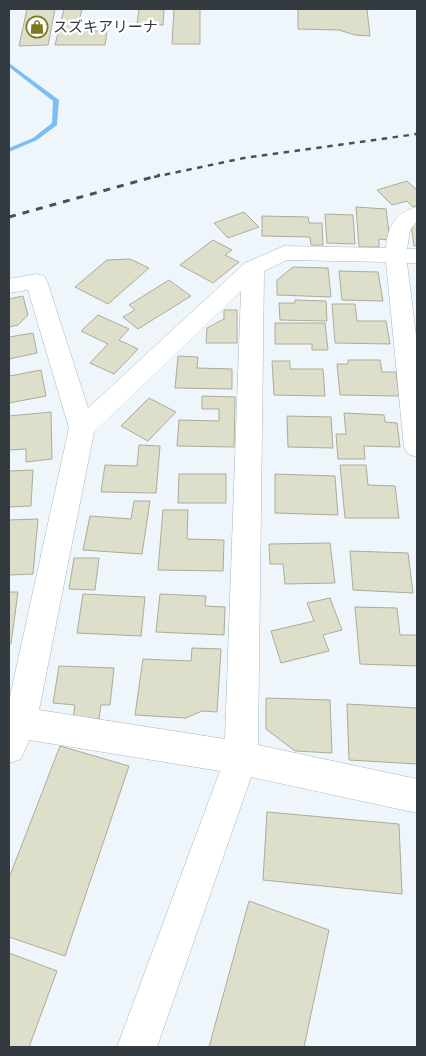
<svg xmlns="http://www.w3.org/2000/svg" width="426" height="1056" font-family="'Open Sans','Noto Sans JP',sans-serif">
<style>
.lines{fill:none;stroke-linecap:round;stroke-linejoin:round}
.stream{fill:#7bbff2;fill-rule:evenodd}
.building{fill:#dedfca;stroke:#abac98}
.minor-casing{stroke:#a5b7c5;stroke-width:1}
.minor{fill:#fff;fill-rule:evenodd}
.rail-far1{stroke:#495056;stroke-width:2.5;stroke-dasharray:5.5 5.5;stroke-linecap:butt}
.rail{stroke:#495056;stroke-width:3;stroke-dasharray:7 7;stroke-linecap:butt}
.labels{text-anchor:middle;stroke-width:5;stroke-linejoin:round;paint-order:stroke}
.far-poi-label{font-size:15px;fill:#333a40;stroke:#fff;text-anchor:start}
</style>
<rect width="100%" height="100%" fill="#eef6fc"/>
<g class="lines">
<polygon class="stream" points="9,63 59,100 57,125 37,140 9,152 9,148 33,138 52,123 53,101 9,67"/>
</g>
<g class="building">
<polygon points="27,9 55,9 48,45 19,46"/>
<polygon points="64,9 82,9 77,31 107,31 105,45 55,45"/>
<polygon points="139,9 164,9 163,25 137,25"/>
<polygon points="174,9 200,9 200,44 172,44"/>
<polygon points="298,9 367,9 370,36 355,35 339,30 298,29"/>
<polygon points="407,181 417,190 417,205 413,207 407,201 392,205 377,190"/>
<polygon points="356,207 386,209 390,240 379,239 379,247 359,247"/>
<polygon points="244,212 259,227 228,238 214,223"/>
<polygon points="325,214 353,215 355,244 327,243"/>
<polygon points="262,216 308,217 309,223 322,223 323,245 311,245 310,237 262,236"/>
<polygon points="411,223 417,223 417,246 414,246"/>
<polygon points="213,240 232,250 225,255 239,262 213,283 180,265"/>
<polygon points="130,259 149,268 108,304 75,287 107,260"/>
<polygon points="293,267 328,268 331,297 277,295 277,280"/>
<polygon points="339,271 378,272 383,301 342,300"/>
<polygon points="169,280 191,296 138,329 123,317 135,310 129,305"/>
<polygon points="23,296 28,315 18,325 9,327 9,299"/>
<polygon points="295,300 326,301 327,321 280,320 279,303 295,303"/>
<polygon points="332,304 355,304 357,321 386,321 390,344 335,343"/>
<polygon points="224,310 237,310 237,343 206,343 207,328 224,319"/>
<polygon points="98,315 129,329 119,340 138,349 114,374 90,363 108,344 81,331"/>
<polygon points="275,323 325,323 328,350 312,350 312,344 275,344"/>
<polygon points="33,333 37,353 9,359 9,337"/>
<polygon points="178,356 198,357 197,368 232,369 232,389 175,388"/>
<polygon points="348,360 380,360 382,372 396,372 399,396 340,395 337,364 348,364"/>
<polygon points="272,361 290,361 290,369 323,369 325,396 274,395"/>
<polygon points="9,368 10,376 41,370 46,396 9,403"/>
<polygon points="202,396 235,397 234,447 177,446 179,420 219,421 219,409 202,409"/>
<polygon points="149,398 176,412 148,441 121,426"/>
<polygon points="51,412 52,459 26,462 26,449 9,450 9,416"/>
<polygon points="344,413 384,415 385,422 397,423 400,447 364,446 365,459 338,459 336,434 346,434"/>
<polygon points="287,416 331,417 333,448 288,447"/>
<polygon points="139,445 160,446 156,493 101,492 105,465 137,466"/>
<polygon points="340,465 366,465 368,485 395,486 399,518 345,518"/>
<polygon points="33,470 31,506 9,507 9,471"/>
<polygon points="179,474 226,474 226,503 178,503"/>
<polygon points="275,474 335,476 338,515 275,513"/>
<polygon points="134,501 150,501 142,554 83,550 90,516 131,519"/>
<polygon points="163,510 188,510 187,539 224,540 223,571 158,570"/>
<polygon points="38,519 33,574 9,575 9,520"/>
<polygon points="330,543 335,583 285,584 283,564 270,564 269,544"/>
<polygon points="350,551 408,553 413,593 353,590"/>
<polygon points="74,558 99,558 95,590 69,589"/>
<polygon points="9,592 18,592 11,644 9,644"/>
<polygon points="83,594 145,597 141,636 77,633"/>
<polygon points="160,594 206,596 205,606 225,607 224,635 156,632"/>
<polygon points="330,598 342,630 323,635 329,651 281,663 271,631 314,621 307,603"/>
<polygon points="355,607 397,608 400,635 417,635 417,666 360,664"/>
<polygon points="192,648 221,649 217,712 202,711 186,718 135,715 143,659 191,661"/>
<polygon points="59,666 114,668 110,705 101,705 99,719 73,718 75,705 53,703"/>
<polygon points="266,698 330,700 332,753 295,751 266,729"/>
<polygon points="347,704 417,708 417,764 349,760"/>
<polygon points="60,746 129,766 65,956 9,937 9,878"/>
<polygon points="267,812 399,824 402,894 263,880"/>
<polygon points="249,901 329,930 304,1047 209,1047"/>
<polygon points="9,953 57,971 29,1047 9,1047"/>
</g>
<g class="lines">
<g class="minor-casing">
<path id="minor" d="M 417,207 L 417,221 L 410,230 L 407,249 L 417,249 L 417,263 L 407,263 L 417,344 L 417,457 L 408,454 L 404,447 L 386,262 L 287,260 L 264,271 L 258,745 L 417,779 L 417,813 L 251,777 L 157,1047 L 117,1047 L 220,771 L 29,740 L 21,759 L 9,763 L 9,701 L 69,428 L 28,290 L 9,293 L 9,279 L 36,274 L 44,276 L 47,281 L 88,408 L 245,263 L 284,246 L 386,248 C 388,227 395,212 417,207 ZM 241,291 L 225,739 L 39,710 L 94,432 Z"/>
</g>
<use href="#minor" class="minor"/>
<polyline class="rail-far1" points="154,177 244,158 417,134"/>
<polyline class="rail" points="9,217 160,175"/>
</g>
<defs>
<g id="shop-ring" transform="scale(1.125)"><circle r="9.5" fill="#fff" stroke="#7b7a22" stroke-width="1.5"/><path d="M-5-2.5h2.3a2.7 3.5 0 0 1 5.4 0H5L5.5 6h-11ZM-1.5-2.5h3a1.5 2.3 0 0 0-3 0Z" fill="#7b7a22"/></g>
</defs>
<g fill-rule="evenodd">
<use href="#shop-ring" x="37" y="27"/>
</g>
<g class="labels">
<g class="far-poi-label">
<text x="53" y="32">スズキアリーナ</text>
</g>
</g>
<rect width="426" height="1056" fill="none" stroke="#333a40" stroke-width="20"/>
</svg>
